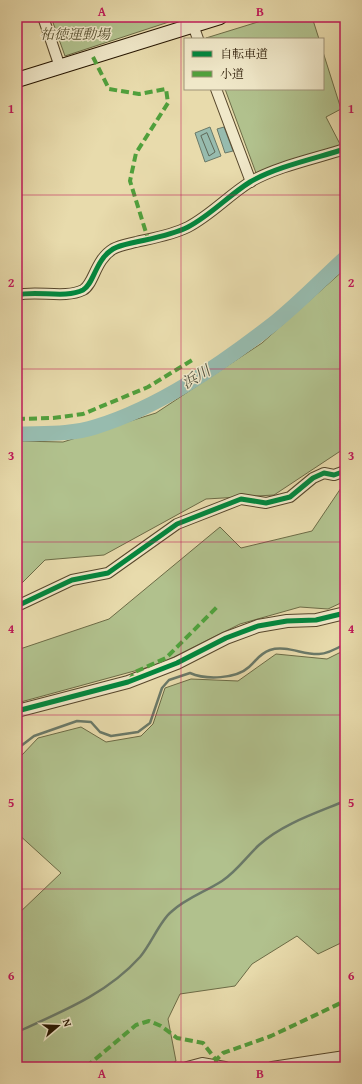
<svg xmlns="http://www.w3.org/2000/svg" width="362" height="1084" font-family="'Gentium Book Plus','Noto Serif JP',serif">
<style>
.green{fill:#b1c18d;stroke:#6c6b46}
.water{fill:#97bbae;stroke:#6a7968}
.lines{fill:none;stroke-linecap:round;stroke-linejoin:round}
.shore{stroke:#5e6857;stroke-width:1}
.stream{stroke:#6a7968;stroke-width:2.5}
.river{stroke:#97bbae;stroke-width:15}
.minor-casing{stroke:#56462b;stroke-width:12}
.tertiary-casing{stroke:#56462b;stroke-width:14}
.secondary-casing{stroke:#261500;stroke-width:16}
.minor{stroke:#f0e8c9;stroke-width:10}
.tertiary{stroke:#f0e8c9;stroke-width:12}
.secondary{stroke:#f0e8c9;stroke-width:14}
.quiet{stroke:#50a03c;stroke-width:4;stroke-dasharray:8 4;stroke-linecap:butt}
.cycleway-casing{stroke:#f0e8c9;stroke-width:8}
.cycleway{stroke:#00873e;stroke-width:5}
.grid{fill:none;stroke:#c2185b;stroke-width:1;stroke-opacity:0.55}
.labels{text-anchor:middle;stroke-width:3;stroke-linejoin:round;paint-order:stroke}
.park-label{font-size:14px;font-style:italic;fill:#575131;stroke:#f0e8c9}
.water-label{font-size:15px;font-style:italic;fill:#4e4f3d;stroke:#f0e8c9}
.neatline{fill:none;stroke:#c2185b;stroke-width:1.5}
.grid-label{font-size:13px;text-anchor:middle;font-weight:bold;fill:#c2185b}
</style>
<rect width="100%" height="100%" fill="#e8dbac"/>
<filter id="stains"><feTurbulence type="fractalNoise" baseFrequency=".005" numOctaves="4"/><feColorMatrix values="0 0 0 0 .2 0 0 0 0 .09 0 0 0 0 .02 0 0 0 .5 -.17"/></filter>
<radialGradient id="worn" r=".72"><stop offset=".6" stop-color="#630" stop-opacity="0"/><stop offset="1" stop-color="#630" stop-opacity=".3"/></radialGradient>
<g class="green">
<polygon points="51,17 184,17 65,56"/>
<polygon points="274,17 312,17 319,39 206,38"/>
<polygon points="323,52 341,109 326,117 341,146 256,173 225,89 323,89"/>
<polygon points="345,269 345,448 274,495 206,499 104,555 45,560 17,588 17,441 63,442 156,413 262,343"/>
<polygon points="345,487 345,601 328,609 300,607 240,624 160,664 17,703 17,650 109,619 220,527 241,548 312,531 341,488"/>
<polygon points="345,650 345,941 318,954 297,936 252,964 235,986 180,994 168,1019 176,1061 166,1067 17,1067 17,915 61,873 17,833 17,757 22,755 38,738 81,727 106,742 141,736 153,724 165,688 191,679 238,681 276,654 327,659"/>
</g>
<g class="water">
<polygon points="210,127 221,156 205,162 195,133"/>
<polygon points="224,127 233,151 225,153 217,129"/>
</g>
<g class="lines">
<polygon class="shore" points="207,133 215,152 209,156 201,136"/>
<g class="stream">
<path d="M 17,749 L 34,736 L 77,721 L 91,722 L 100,732 L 111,736 L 138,732 L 150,723 L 162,688 L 169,680 L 190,673 C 206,680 236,679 249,667 C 257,660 259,654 270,650 C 286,645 304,655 319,654 C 327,654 338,648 345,644"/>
<path d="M 17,1032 C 61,1012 107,994 140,957 C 151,944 160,921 171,912 C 186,898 205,892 222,881 C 237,871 246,857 259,845 C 282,824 316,813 345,801"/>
</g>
<path class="river" d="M 17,434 C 43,433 70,435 95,427 C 160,407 220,365 273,324 C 298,304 321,280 345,258"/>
<g class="minor-casing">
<g id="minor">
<polyline points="43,17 60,67"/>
<polyline points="193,25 198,39"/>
<polyline points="216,89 251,182"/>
<path d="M 17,295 C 37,290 65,299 83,290 C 94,284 95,260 113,249 C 120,245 128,244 136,242 C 154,238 172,235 188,227 C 211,215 229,195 250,182 C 275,167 317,158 345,149"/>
<polyline points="17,606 72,580 108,573 177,524 241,499 266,503 290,497 313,478 324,473 334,475 345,471"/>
<polyline points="187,1067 202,1063 225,1067"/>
<polyline points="272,1067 345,1056"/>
</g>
</g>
<g class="tertiary-casing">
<polyline id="tertiary" points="17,711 128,682 177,663 226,638 258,626 287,621 316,620 345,613"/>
</g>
<g class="secondary-casing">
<polyline id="secondary" points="17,80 220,17"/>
</g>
<use href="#minor" class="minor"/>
<use href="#tertiary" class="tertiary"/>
<use href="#secondary" class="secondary"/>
<g class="quiet">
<polyline points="93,57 109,89 139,94 166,89 168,103 136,153 130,181 148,239"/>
<polyline points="17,419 53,418 83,414 148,387 194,359"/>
<polyline points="129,681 135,672 166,658 219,605"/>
<polyline points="216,1063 216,1060 223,1053 271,1036 345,1001"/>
<polyline points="86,1067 136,1025 149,1021 161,1026 177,1038 203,1043 216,1060"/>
</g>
<g class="cycleway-casing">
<g id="cycleway">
<path d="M 17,295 C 37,290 65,299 83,290 C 94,284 95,260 113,249 C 120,245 128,244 136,242 C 154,238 172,235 188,227 C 211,215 229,195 250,182 C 275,167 317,158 345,149"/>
<polyline points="17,606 72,580 108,573 177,524 241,499 266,503 290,497 313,478 324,473 334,475 345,471"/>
<polyline points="17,711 128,682 177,663 226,638 258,626 287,621 316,620 345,613"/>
</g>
</g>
<use href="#cycleway" class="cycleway"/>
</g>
<path class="grid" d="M 181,17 L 181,1067M 17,195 L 345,195M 17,369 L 345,369M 17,542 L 345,542M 17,715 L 345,715M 17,889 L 345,889"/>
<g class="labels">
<g class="park-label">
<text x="75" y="39">祐徳運動場</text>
</g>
<g class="water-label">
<text transform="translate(196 377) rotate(-31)" y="5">浜川</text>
</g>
</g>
<rect width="362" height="1084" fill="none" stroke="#e8dbac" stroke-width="44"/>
<rect x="184" y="38" width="140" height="52" fill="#f0e8c9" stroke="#9f9479"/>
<rect x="192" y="51" width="20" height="6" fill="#00873e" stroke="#9f9479"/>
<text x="220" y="58" font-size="12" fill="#261500">自転車道</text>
<rect x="192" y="71" width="20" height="6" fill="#50a03c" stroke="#9f9479"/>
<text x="220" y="78" font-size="12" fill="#261500">小道</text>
<g transform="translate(58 1026) rotate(71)" stroke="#f0e8c9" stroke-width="3" paint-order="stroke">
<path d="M0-3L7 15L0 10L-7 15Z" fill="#261500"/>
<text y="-6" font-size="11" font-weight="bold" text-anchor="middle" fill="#261500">N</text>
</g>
<rect x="22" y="22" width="318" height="1040" class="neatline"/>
<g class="grid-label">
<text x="102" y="16">A</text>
<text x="260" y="16">B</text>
<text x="11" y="113">1</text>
<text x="351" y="113">1</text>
<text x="11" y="287">2</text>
<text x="351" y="287">2</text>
<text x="11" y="460">3</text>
<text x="351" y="460">3</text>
<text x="11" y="633">4</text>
<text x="351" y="633">4</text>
<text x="11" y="807">5</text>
<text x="351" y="807">5</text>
<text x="11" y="980">6</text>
<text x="351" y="980">6</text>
<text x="102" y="1078">A</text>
<text x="260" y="1078">B</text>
</g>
<rect width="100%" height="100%" filter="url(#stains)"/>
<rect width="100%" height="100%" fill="url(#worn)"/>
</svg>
